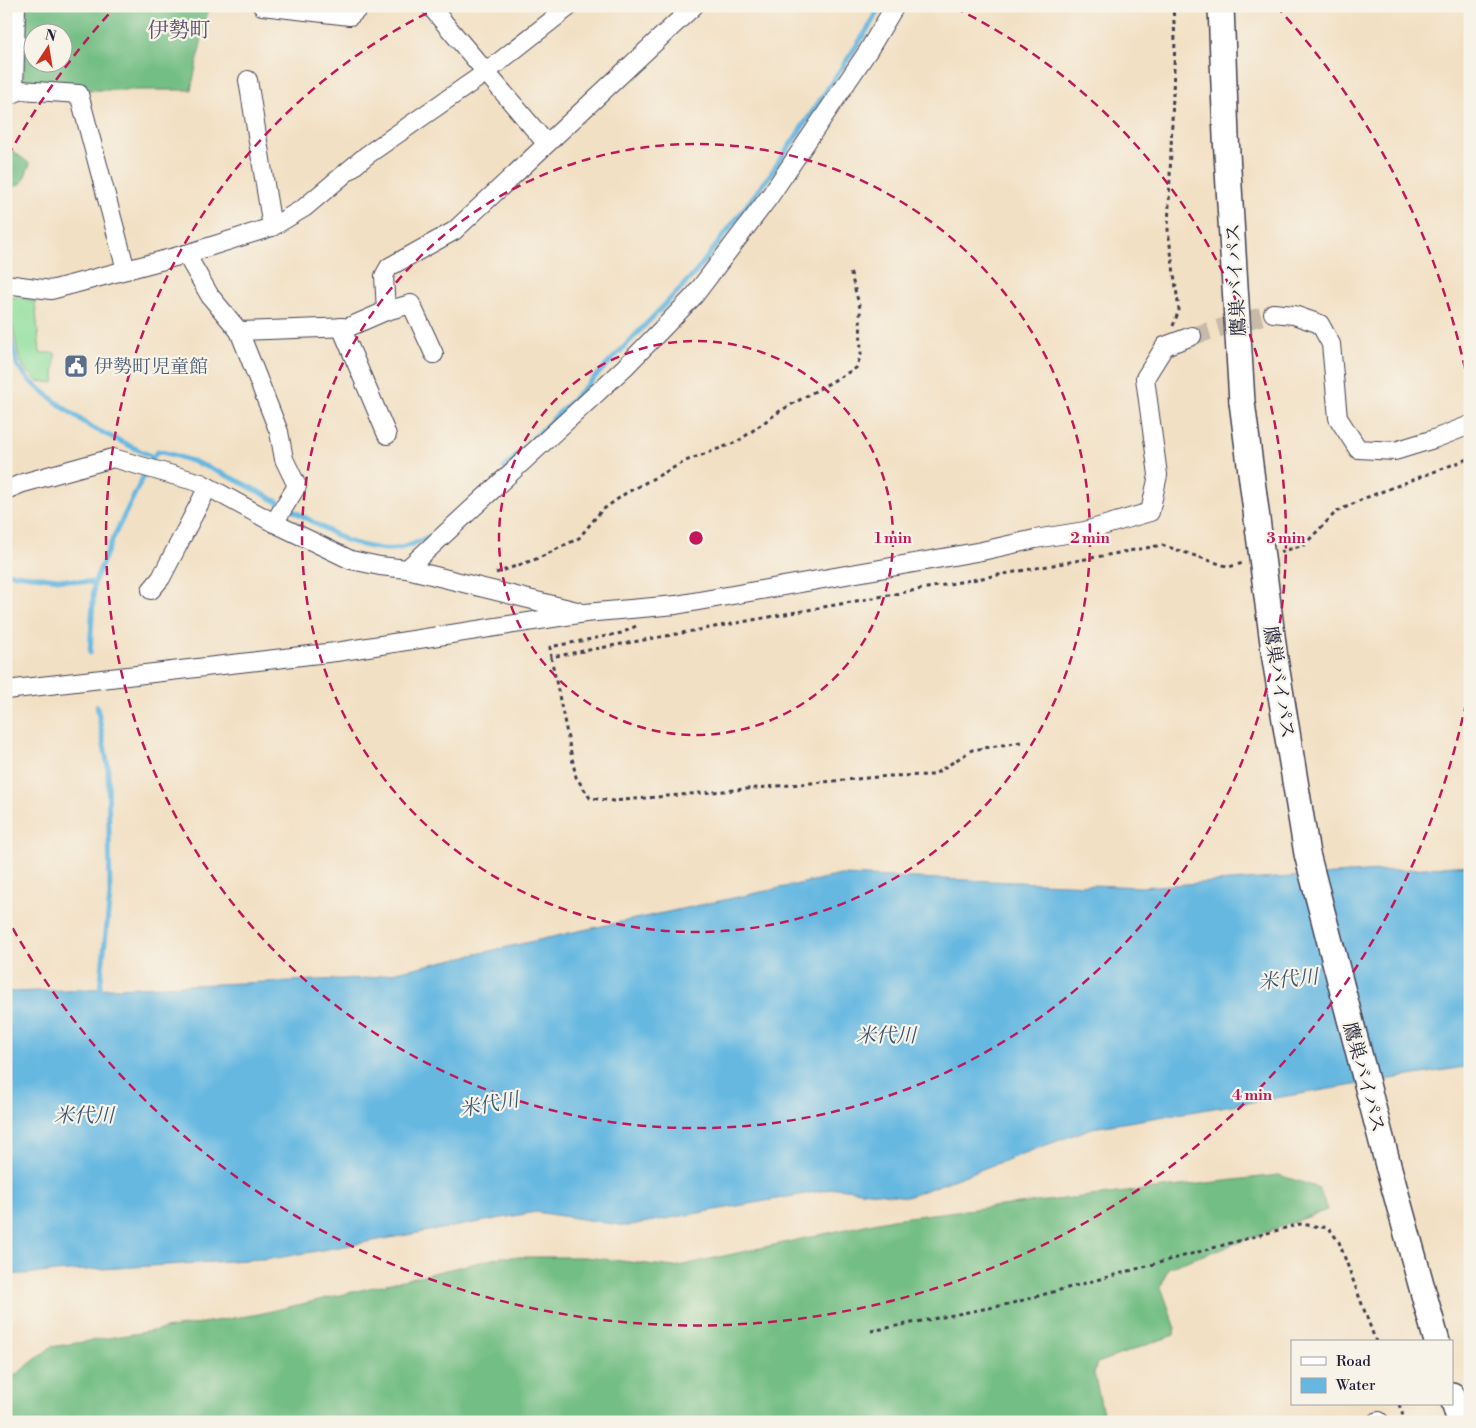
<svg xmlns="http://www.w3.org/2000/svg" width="1476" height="1428" font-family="'Libre Bodoni','Noto Serif JP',serif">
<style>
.green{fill:#8fdf9d;stroke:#58806c}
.forest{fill:#73be84;stroke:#4a7060;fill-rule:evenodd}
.water{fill:#66b8e1;stroke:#446d8e}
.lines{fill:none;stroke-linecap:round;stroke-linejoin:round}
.stream{stroke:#66b8e1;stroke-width:5}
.minor-tunnel{stroke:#c8baa9;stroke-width:18;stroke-dasharray:18 9;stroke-linecap:butt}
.minor-casing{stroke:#413e50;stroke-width:20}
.highway-casing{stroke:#413e50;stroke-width:28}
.path{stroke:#413e50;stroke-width:3;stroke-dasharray:4 4;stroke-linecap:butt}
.minor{stroke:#fff;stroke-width:18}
.highway{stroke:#fff;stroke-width:25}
.highway-bridge-casing{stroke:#413e50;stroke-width:28;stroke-linecap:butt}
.highway-bridge{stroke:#fff;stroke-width:25}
.ring{fill:none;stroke:#c2185b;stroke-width:2.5;stroke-dasharray:9 6}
.labels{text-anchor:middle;stroke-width:4.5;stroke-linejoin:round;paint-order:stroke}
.street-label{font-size:19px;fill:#22223b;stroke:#f7f3e8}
.service-label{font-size:19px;fill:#4e5e75;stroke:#f7f3e8;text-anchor:start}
.water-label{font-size:20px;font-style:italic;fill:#3a5675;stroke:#f7f3e8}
.quarter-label{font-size:21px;fill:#5c5170;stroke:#f7f3e8}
.centre{fill:#c2185b;stroke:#f7f3e8;stroke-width:2.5}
.ring-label{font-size:15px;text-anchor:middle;font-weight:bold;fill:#c2185b;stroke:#f7f3e8;stroke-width:4.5;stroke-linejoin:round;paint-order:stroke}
</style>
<rect width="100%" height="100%" fill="#f7f3e8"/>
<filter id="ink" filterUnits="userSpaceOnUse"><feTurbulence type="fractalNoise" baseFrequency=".02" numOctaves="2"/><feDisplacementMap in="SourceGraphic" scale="10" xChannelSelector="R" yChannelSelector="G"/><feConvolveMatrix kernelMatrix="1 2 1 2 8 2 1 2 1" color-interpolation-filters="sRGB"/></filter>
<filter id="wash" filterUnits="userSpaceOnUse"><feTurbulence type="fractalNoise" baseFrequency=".0096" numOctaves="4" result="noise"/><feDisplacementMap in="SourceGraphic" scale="20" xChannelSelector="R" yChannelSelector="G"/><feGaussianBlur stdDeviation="1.12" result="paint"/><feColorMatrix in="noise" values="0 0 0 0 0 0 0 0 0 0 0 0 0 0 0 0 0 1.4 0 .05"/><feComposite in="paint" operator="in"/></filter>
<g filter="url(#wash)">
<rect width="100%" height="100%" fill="#f2e0c4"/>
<polygon class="green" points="21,297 35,302 40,353 55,353 54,383 37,381 24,368 19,357 7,298"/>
<g class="forest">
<path d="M 27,6 L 165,6 L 208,10 L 191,90 L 85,90 L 23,81 ZM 32,32 L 62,32 L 62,62 L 32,62 Z"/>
<polygon points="6,144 9,148 30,164 22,183 6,191"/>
<polygon points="1279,1175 1319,1188 1327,1210 1168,1268 1161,1287 1175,1326 1174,1335 1097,1363 1094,1373 1105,1422 6,1422 6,1385 9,1380 51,1347 259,1314 501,1257 585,1257 674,1267 892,1219 965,1210"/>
</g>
<polygon class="water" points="1470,865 1470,1068 1464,1067 1092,1128 907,1197 838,1188 626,1226 536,1212 277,1258 6,1275 6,990 12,992 370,978 574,932 841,875 1141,887"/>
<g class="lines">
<g class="stream">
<polyline points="6,316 17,365 30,381 60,405 91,427 153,457"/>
<polyline points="504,468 599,373 695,273 770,175 871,24 880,6"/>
<polyline points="6,573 94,583"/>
<path d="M 90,653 L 94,583 L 114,536 L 153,457 L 158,451 C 224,466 286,508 345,540 C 384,553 401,554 436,532"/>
<polyline points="97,706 108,767 110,896 100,988"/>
</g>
</g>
</g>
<g filter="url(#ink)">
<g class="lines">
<polyline class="minor-tunnel" points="1192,336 1273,313"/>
<g class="minor-casing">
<g id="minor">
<polyline points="262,6 350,16 361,6"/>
<polyline points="430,6 546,143"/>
<polyline points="248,80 272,227"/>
<polyline points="14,93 16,6"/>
<polyline points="6,97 21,90 79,94 126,270"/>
<polyline points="6,284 51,290 186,254"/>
<polyline points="386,311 411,304 434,354"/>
<polyline points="1273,313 1294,315 1320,324 1331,344 1338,418 1358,449 1395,451 1434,439 1470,425"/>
<polyline points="341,327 387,435"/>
<polyline points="239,331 349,327 386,311 384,276 389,267 454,231 694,6"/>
<polyline points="6,490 23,483 113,458 201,483 274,523 351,560 380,566 407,569 577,611"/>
<polyline points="274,523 297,486 284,459 279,432 239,331 210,296 186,254 272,227 304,208 367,155 485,73 570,6"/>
<polyline points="407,569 625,367 694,296 770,196 868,51 895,6"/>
<polyline points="151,590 161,578 208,487"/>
<polyline points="6,690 336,652 585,613 676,605 982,551 1035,539 1085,531 1150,512 1158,475 1145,378 1165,346 1192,336"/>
<polyline points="1376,1422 1379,1421"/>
</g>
</g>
<g class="highway-casing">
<g id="highway">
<polyline points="1221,6 1226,137 1242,402"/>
<polyline points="1388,1165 1437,1342"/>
<polyline points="1452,1395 1460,1422"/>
</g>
</g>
<g class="path">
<polyline points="1173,326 1179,310 1168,230 1175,40 1173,6"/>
<polyline points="1280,552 1304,545 1336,512 1365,498 1470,458"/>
<polyline points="496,573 539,558 579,538 601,511 626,493 688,460 737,442 780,411 856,368 861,355 860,308 850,271"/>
<polyline points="636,626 622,633 550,647 551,657 1162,545 1229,567 1243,563"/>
<polyline points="551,657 576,777 590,798 613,801 889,776 933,775 972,750 1021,742"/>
<polyline points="871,1331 1009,1304 1300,1224 1329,1228 1339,1242 1376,1342"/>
<polyline points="1399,1404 1405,1422"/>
</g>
<use href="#minor" class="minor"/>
<use href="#highway" class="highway"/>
<g class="highway-bridge-casing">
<polyline id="highway-bridge" points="1242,402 1275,659 1307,854 1388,1165"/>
</g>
<use href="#highway-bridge" class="highway-bridge"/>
</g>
</g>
<g class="ring">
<circle cx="696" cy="538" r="197"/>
<circle cx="696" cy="538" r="394"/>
<path d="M955 8A590 590 0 1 1 437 8"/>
<path d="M1469 688A787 787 0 0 1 8 920M8 156A787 787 0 0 1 116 6M1276 6A787 787 0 0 1 1469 388"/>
</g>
<defs>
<g id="civic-square" transform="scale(1.25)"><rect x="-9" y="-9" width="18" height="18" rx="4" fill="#5c6f8a" stroke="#f7f3e8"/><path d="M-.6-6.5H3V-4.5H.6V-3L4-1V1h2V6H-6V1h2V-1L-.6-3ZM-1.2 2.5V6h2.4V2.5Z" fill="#fff"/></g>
</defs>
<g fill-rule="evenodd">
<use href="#civic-square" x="76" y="366"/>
</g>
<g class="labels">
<g class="street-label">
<text transform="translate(1235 280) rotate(-93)" y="7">鷹巣バイパス</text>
<text transform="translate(1280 682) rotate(81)" y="7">鷹巣バイパス</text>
<text transform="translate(1365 1077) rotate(75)" y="7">鷹巣バイパス</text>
</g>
<g class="service-label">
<text x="94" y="373">伊勢町児童館</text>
</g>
<g class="water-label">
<text transform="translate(1288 979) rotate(-6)" y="7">米代川</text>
<text x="886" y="1042">米代川</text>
<text transform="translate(489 1104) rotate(-10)" y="7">米代川</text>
<text x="84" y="1122">米代川</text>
</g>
<g class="quarter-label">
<text x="179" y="37">伊勢町</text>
</g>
</g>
<circle cx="696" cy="538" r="8" class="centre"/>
<g class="ring-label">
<text x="893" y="543">1 min</text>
<text x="1090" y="543">2 min</text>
<text x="1286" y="543">3 min</text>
<text x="1252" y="1100">4 min</text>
</g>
<rect width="1476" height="1428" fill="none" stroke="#f7f3e8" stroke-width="25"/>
<rect x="1291" y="1340" width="162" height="65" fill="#f7f3e8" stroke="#a29fa3"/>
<rect x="1301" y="1357" width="25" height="8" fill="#ffffff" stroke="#a29fa3"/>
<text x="1336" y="1366" font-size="15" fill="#22223b">Road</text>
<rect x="1301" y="1378" width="25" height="15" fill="#66b8e1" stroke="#a29fa3"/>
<text x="1336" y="1390" font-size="15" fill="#22223b">Water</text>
<g transform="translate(48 48) rotate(12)"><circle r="24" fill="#f7f3e8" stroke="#a29fa3"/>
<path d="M0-4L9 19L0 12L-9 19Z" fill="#c8321e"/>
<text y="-8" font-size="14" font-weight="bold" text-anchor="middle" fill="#22223b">N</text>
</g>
</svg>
